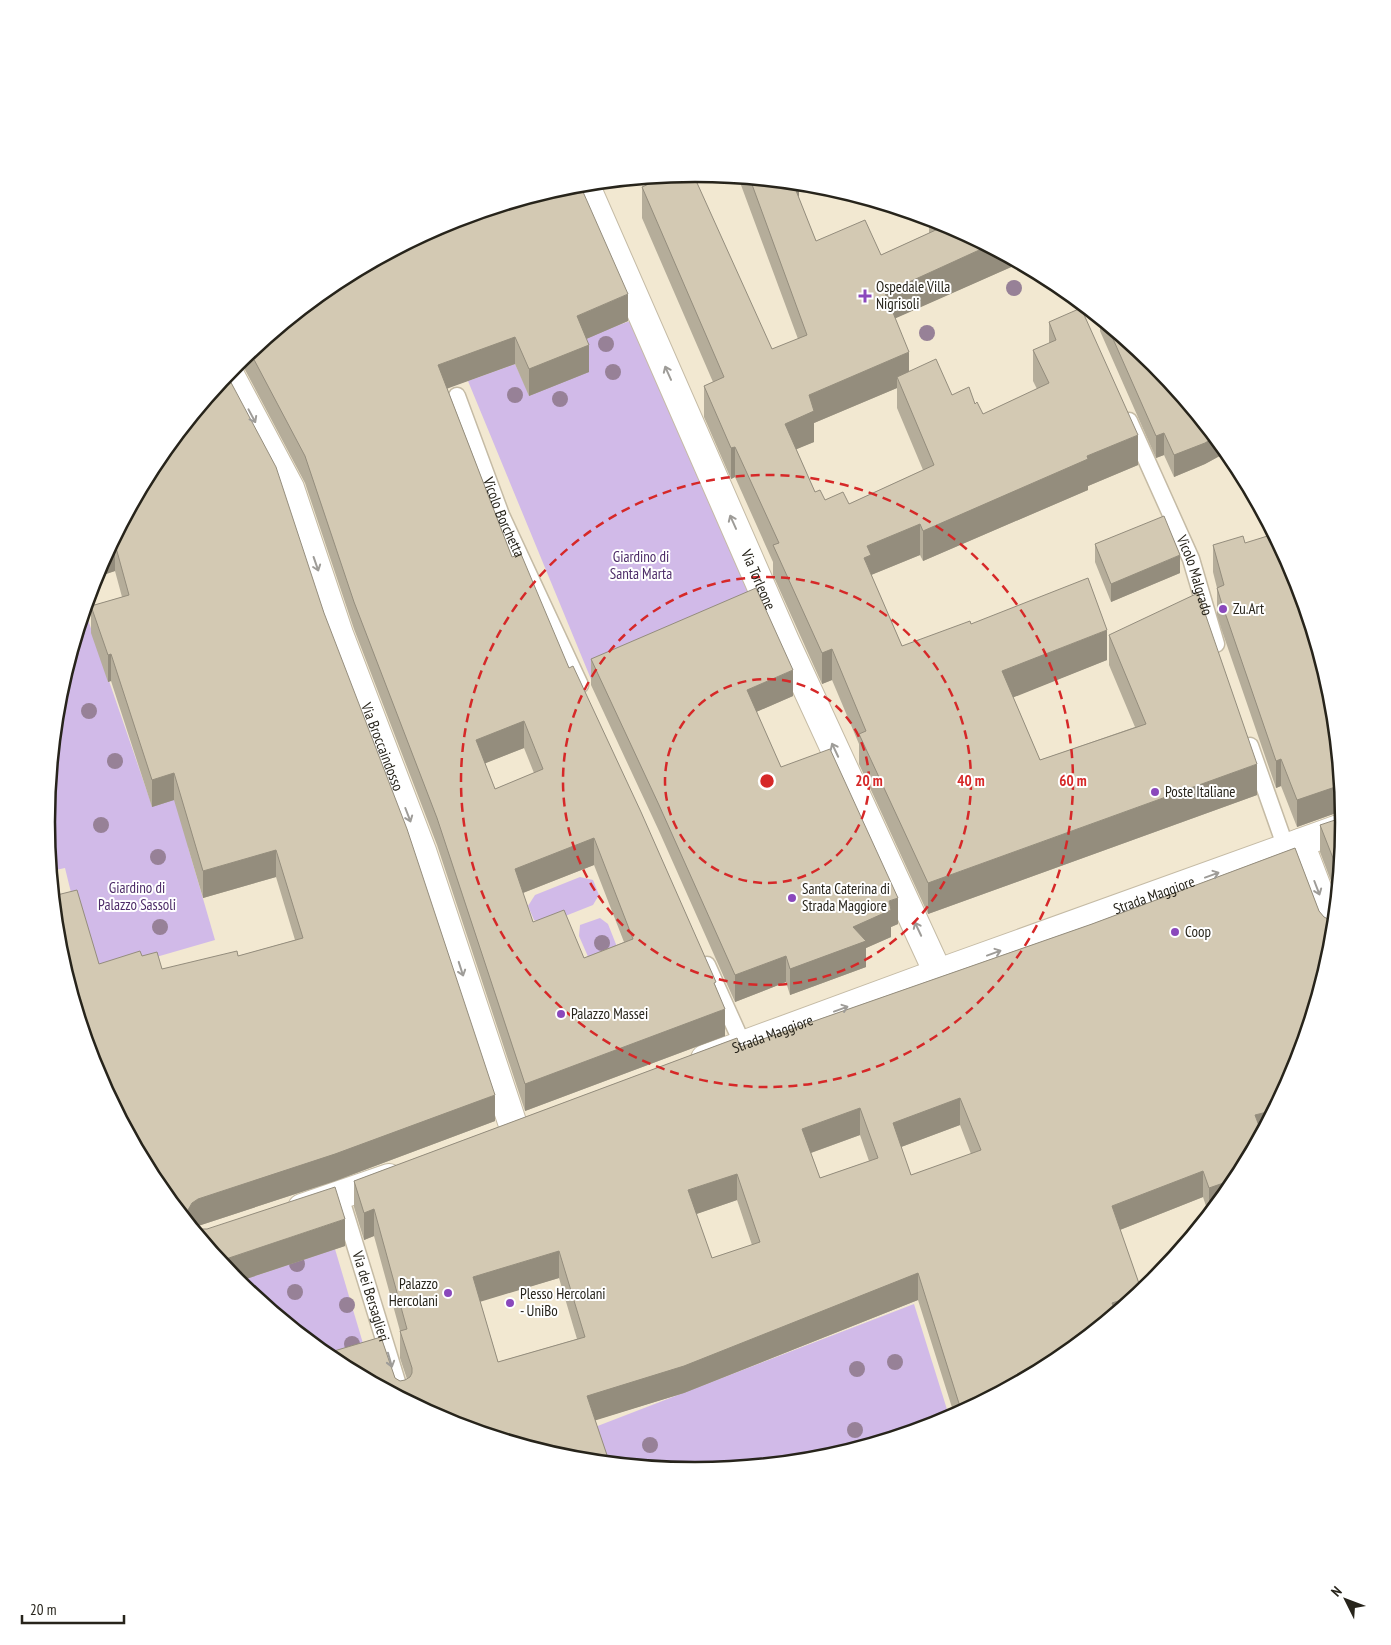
<svg xmlns="http://www.w3.org/2000/svg" width="1391" height="1645" font-family="'PT Sans Narrow',sans-serif">
<style>
.green{fill:#d1bae8}
.lines{fill:none;stroke-linecap:round;stroke-linejoin:round}
.lane-casing{stroke:#c5bba5;stroke-width:19}
.street-casing{stroke:#c5bba5;stroke-width:30}
.secondary-casing{stroke:#c5bba5;stroke-width:30}
.lane{stroke:#fff;stroke-width:16}
.street{stroke:#fff;stroke-width:28}
.secondary{stroke:#fff;stroke-width:28}
.tree{fill:#978197}
.wall{fill:#b5ad9a;fill-rule:evenodd}
.shaded-wall{fill:#948d7d}
.building{fill:#d3c9b3;stroke:#948d7d;fill-rule:evenodd}
.oneway{stroke:#9e9c98}
.ring{fill:none;stroke:#d62828;stroke-width:2.5;stroke-dasharray:9 6}
.poi-dot{fill:#8a48bc;stroke:#fff;stroke-width:2}
.labels{text-anchor:middle;stroke-width:4;stroke-linejoin:round;paint-order:stroke}
.poi-label{font-size:15px;fill:#27241b;stroke:#fff;text-anchor:start}
.street-label{font-size:15px;fill:#27241b;stroke:#fff}
.park-label{font-size:15px;fill:#4d2c68;stroke:#fff}
.rim{fill:none;stroke:#27241b;stroke-width:2.5}
.centre{fill:#d62828;stroke:#fff;stroke-width:2.5}
.ring-label{font-size:15px;text-anchor:middle;font-weight:bold;fill:#d62828;stroke:#fff;stroke-width:4;stroke-linejoin:round;paint-order:stroke}
</style>
<rect width="100%" height="100%" fill="#f2e8d1"/>
<g class="green">
<polygon points="633,320 758,613 593,684 468,381 515,364 530,396 576,340"/>
<polygon points="85,611 152,806 221,785 188,847 215,940 94,975 77,917 65,868 51,871 46,823 59,696"/>
<polygon points="580,877 593,880 599,895 593,905 545,924 534,920 528,906 535,895"/>
<polygon points="600,918 608,924 621,957 593,968 579,936 580,925"/>
<polygon points="335,1249 370,1367 335,1362 237,1282"/>
<polygon points="914,1304 950,1419 944,1422 822,1459 695,1472 607,1463 595,1427"/>
</g>
<g class="lines">
<g class="lane-casing">
<g id="lane">
<path id="s1" d="M 457,396 L 501,515 L 580,685"/>
<path id="s2" d="M 1129,421 L 1191,559 L 1216,644"/>
<polyline points="1250,746 1286,848"/>
<polyline points="707,965 743,1045"/>
<path id="s3" d="M 340,1196 L 402,1398"/>
</g>
</g>
<g class="street-casing">
<g id="street">
<path id="s4" d="M 585,184 L 785,641 L 938,973"/>
<path id="s5" d="M 229,373 L 290,488 L 339,634 L 422,851 L 515,1131"/>
<polyline points="1300,843 1334,932"/>
</g>
</g>
<g class="secondary-casing">
<g id="secondary">
<path id="s6" d="M 705,1059 L 955,967 L 1344,827"/>
<polyline points="302,1208 389,1178"/>
</g>
</g>
<use href="#lane" class="lane"/>
<use href="#street" class="street"/>
<use href="#secondary" class="secondary"/>
</g>
<g class="tree">
<circle cx="1014" cy="288" r="8"/>
<circle cx="927" cy="333" r="8"/>
<circle cx="606" cy="344" r="8"/>
<circle cx="613" cy="372" r="8"/>
<circle cx="515" cy="395" r="8"/>
<circle cx="560" cy="399" r="8"/>
<circle cx="89" cy="711" r="8"/>
<circle cx="115" cy="761" r="8"/>
<circle cx="101" cy="825" r="8"/>
<circle cx="158" cy="857" r="8"/>
<circle cx="160" cy="927" r="8"/>
<circle cx="602" cy="943" r="8"/>
<circle cx="297" cy="1264" r="8"/>
<circle cx="295" cy="1292" r="8"/>
<circle cx="347" cy="1305" r="8"/>
<circle cx="352" cy="1344" r="8"/>
<circle cx="895" cy="1362" r="8"/>
<circle cx="857" cy="1369" r="8"/>
<circle cx="855" cy="1430" r="8"/>
<circle cx="650" cy="1445" r="8"/>
</g>
<g class="wall">
<path d="M 738,177 L 799,184 L 799,199 L 816,241 L 881,255 L 929,233 L 929,218 L 944,223 L 1020,263 L 895,318 L 909,372 L 952,395 L 975,404 L 983,414 L 1037,389 L 1033,381 L 1033,350 L 1049,344 L 1049,322 L 1138,465 L 1088,486 L 1088,490 L 923,561 L 920,555 L 871,575 L 902,646 L 971,624 L 1107,660 L 1013,697 L 1040,760 L 1135,727 L 1109,665 L 1109,635 L 1257,795 L 928,914 L 859,764 L 859,744 L 832,680 L 822,684 L 773,575 L 773,562 L 735,477 L 731,479 L 704,417 L 704,386 L 713,382 L 642,218 L 642,187 L 772,349 L 798,339 ZM 897,388 L 897,408 L 923,470 L 849,504 L 825,500 L 815,492 L 796,449 L 814,442 L 814,423 Z"/>
<path d="M 335,283 L 628,321 L 586,339 L 589,372 L 529,396 L 515,364 L 447,388 L 512,557 L 569,668 L 716,987 L 725,1036 L 525,1111 L 437,845 L 354,629 L 305,483 L 243,366 L 239,361 ZM 524,748 L 534,773 L 495,789 L 485,763 ZM 594,865 L 624,942 L 584,958 L 533,922 L 523,893 Z"/>
<polygon points="1100,318 1155,364 1227,452 1205,464 1174,477 1164,455 1156,458 1100,331"/>
<polygon points="156,462 495,1121 335,1181 198,1226 196,1228 199,1229 345,1246 237,1282 156,1183 99,964 142,956 162,969 238,956 295,940 276,877 203,898 174,800 152,807 111,681 108,682 91,633 91,606 122,597 115,571 94,578"/>
<polygon points="1245,543 1332,696 1344,812 1339,812 1297,827 1281,786 1276,788 1221,628 1217,615 1217,588 1213,572 1213,545"/>
<polygon points="1095,544 1180,573 1111,602 1095,562"/>
<polygon points="591,659 793,696 756,712 781,767 898,924 891,927 891,937 866,948 866,967 790,995 786,982 735,1002 659,831 591,685"/>
<polygon points="1345,823 1337,897 1320,852 1320,825"/>
<path d="M 1295,848 L 1319,911 L 1324,917 L 1332,921 L 1335,920 L 1332,949 L 1295,1071 L 1235,1183 L 1209,1215 L 1203,1197 L 1120,1230 L 1142,1292 L 1056,1362 L 955,1417 L 918,1300 L 684,1393 L 595,1420 L 609,1461 L 609,1463 L 569,1459 L 447,1422 L 335,1362 L 324,1354 L 381,1337 L 395,1378 L 400,1381 L 405,1380 L 407,1379 L 400,1358 L 400,1331 L 374,1236 L 364,1240 L 354,1207 L 354,1181 L 737,1038 L 740,1047 L 1092,924 ZM 960,1125 L 971,1154 L 911,1175 L 901,1147 ZM 860,1135 L 869,1161 L 820,1178 L 811,1153 ZM 737,1200 L 752,1245 L 712,1258 L 696,1214 ZM 559,1278 L 577,1339 L 498,1362 L 480,1301 Z"/>
</g>
<g class="shaded-wall">
<polygon points="791,183 799,184 799,206"/>
<polygon points="988,246 1020,263 885,323 885,293"/>
<polygon points="628,294 628,321 577,343 577,316"/>
<polygon points="515,337 515,364 438,392 438,365"/>
<polygon points="589,345 589,372 529,396 529,369"/>
<polygon points="909,352 909,383 897,377 897,388 814,423 814,442 785,454 785,424 809,395"/>
<polygon points="1164,433 1164,455 1156,458 1156,436"/>
<polygon points="1138,435 1138,465 1088,486 1088,490 923,561 923,531 1087,456"/>
<polygon points="1215,437 1227,452 1205,464 1174,477 1174,455"/>
<polygon points="735,447 735,477 731,479 731,448"/>
<polygon points="920,524 920,555 871,575 864,558 867,546"/>
<polygon points="115,544 115,571 94,578 96,574 111,546"/>
<polygon points="1180,555 1180,573 1111,602 1111,584"/>
<polygon points="1107,630 1107,660 1002,702 1002,671"/>
<polygon points="832,649 832,680 822,684 822,653"/>
<polygon points="111,654 111,681 108,682 108,655"/>
<polygon points="793,670 793,696 747,716 747,690"/>
<polygon points="524,721 524,748 476,767 476,740"/>
<polygon points="1281,759 1281,786 1276,788 1276,761"/>
<polygon points="1257,764 1257,795 928,914 928,883"/>
<polygon points="174,773 174,800 152,807 152,780"/>
<polygon points="1339,785 1339,812 1297,827 1297,800"/>
<polygon points="594,838 594,865 515,896 515,869"/>
<polygon points="276,850 276,877 203,898 203,871"/>
<polygon points="898,898 898,924 891,927 891,937 866,948 866,967 790,995 790,969 853,927 889,901"/>
<polygon points="786,956 786,982 735,1002 735,975"/>
<polygon points="725,1009 725,1036 525,1111 525,1084"/>
<polygon points="495,1095 495,1121 335,1181 198,1226 193,1229 188,1222 188,1210 192,1203 198,1199"/>
<polygon points="960,1098 960,1125 893,1150 893,1123"/>
<polygon points="860,1108 860,1135 802,1156 802,1129"/>
<polygon points="1275,1110 1258,1141 1255,1115"/>
<polygon points="1203,1171 1203,1197 1112,1233 1112,1206"/>
<polygon points="737,1174 737,1200 688,1217 688,1190"/>
<polygon points="1238,1178 1235,1183 1209,1215 1209,1188"/>
<polygon points="374,1209 374,1236 364,1240 364,1213"/>
<polygon points="345,1219 345,1246 237,1282 220,1261"/>
<polygon points="559,1251 559,1278 473,1304 473,1277"/>
<polygon points="918,1273 918,1300 684,1393 587,1423 587,1396"/>
<polygon points="1139,1294 1112,1316 1112,1303"/>
</g>
<g class="building">
<polygon points="693,174 772,349 807,335 750,179 793,183 816,241 865,220 881,255 938,229 935,220 944,223 988,246 885,293 909,352 809,395 814,411 785,424 815,492 820,490 825,500 843,492 849,504 934,465 897,377 936,359 952,395 969,387 975,404 977,402 983,414 1049,383 1033,350 1056,340 1049,322 1081,308 1138,435 1087,456 1088,459 923,531 920,524 867,546 871,555 864,558 902,646 970,621 971,624 1088,578 1107,630 1002,671 1040,760 1146,724 1109,635 1198,593 1257,764 928,883 859,734 866,731 832,649 822,653 773,545 779,543 735,447 731,448 704,386 724,377 642,187 667,176"/>
<path d="M 580,185 L 628,294 L 577,316 L 589,345 L 529,369 L 515,337 L 438,365 L 512,557 L 521,554 L 569,668 L 573,666 L 641,812 L 716,982 L 714,983 L 725,1009 L 525,1084 L 437,818 L 354,602 L 305,456 L 250,352 L 335,283 L 447,223 L 569,186 ZM 524,721 L 543,769 L 495,789 L 476,740 ZM 594,838 L 633,939 L 584,958 L 564,910 L 533,922 L 515,869 Z"/>
<polygon points="1106,323 1155,364 1215,437 1205,443 1174,455 1164,433 1156,436"/>
<polygon points="227,375 276,467 324,613 407,829 495,1095 335,1154 198,1199 192,1203 188,1210 188,1219 193,1226 199,1229 207,1229 335,1187 345,1219 220,1261 156,1183 96,1071 59,949 53,896 77,890 99,964 140,951 142,956 157,952 162,969 237,951 238,956 303,938 276,850 203,871 174,773 152,780 111,654 108,655 91,606 129,595 115,544 111,546 156,462"/>
<polygon points="1164,516 1180,555 1111,584 1095,544"/>
<polygon points="1274,534 1295,574 1332,696 1341,785 1297,800 1281,759 1276,761 1221,601 1217,588 1224,585 1213,545 1243,536 1245,543"/>
<polygon points="756,588 793,670 747,690 781,767 830,749 898,898 889,901 891,910 853,927 866,941 790,969 786,956 735,975 659,805 591,659"/>
<polygon points="1344,817 1345,823 1340,876 1320,825"/>
<path d="M 1295,848 L 1319,911 L 1324,917 L 1332,921 L 1335,920 L 1332,949 L 1295,1071 L 1275,1110 L 1255,1115 L 1262,1134 L 1238,1178 L 1209,1188 L 1203,1171 L 1112,1206 L 1142,1292 L 1139,1294 L 1112,1303 L 1116,1313 L 1056,1362 L 962,1413 L 918,1273 L 684,1366 L 587,1396 L 609,1461 L 602,1463 L 569,1459 L 447,1422 L 335,1362 L 324,1354 L 381,1337 L 395,1378 L 400,1381 L 405,1380 L 410,1377 L 412,1373 L 412,1368 L 400,1331 L 407,1329 L 374,1209 L 364,1213 L 354,1181 L 737,1038 L 740,1047 L 1092,924 ZM 960,1098 L 981,1150 L 911,1175 L 893,1123 ZM 860,1108 L 878,1158 L 820,1178 L 802,1129 ZM 737,1174 L 760,1242 L 712,1258 L 688,1190 ZM 559,1251 L 585,1337 L 498,1362 L 473,1277 Z"/>
</g>
<defs><path id="oneway-shaft" d="M-6 0H5M1.5-3L5.5 0L1.5 3" fill="none" stroke-width="1.6" stroke-linecap="round" stroke-linejoin="round" transform="scale(1.25)"/></defs>
<g class="oneway">
<use href="#oneway-shaft" transform="translate(668 373) rotate(-114)"/>
<use href="#oneway-shaft" transform="translate(252 416) rotate(62)"/>
<use href="#oneway-shaft" transform="translate(733 522) rotate(-114)"/>
<use href="#oneway-shaft" transform="translate(316 564) rotate(71)"/>
<use href="#oneway-shaft" transform="translate(835 750) rotate(-115)"/>
<use href="#oneway-shaft" transform="translate(408 815) rotate(69)"/>
<use href="#oneway-shaft" transform="translate(1212 875) rotate(-20)"/>
<use href="#oneway-shaft" transform="translate(1317 888) rotate(69)"/>
<use href="#oneway-shaft" transform="translate(918 929) rotate(-115)"/>
<use href="#oneway-shaft" transform="translate(994 953) rotate(-20)"/>
<use href="#oneway-shaft" transform="translate(461 969) rotate(72)"/>
<use href="#oneway-shaft" transform="translate(841 1009) rotate(-20)"/>
<use href="#oneway-shaft" transform="translate(390 1360) rotate(74)"/>
</g>
<g class="ring">
<circle cx="767" cy="781" r="102"/>
<circle cx="767" cy="781" r="204"/>
<circle cx="767" cy="781" r="306"/>
</g>
<g class="poi-dot">
<path d="M862.5 288.5h5v5h5v5h-5v5h-5v-5h-5v-5h5z"/>
<circle cx="1223" cy="609" r="5"/>
<circle cx="1155" cy="792" r="5"/>
<circle cx="792" cy="898" r="5"/>
<circle cx="1175" cy="932" r="5"/>
<circle cx="561" cy="1014" r="5"/>
<circle cx="448" cy="1293" r="5"/>
<circle cx="510" cy="1303" r="5"/>
</g>
<g class="labels">
<g class="poi-label">
<text x="876" y="292">Ospedale Villa<tspan x="876" dy="17">Nigrisoli</tspan></text>
<text x="1233" y="614">Zu.Art</text>
<text x="1165" y="797">Poste Italiane</text>
<text x="802" y="894">Santa Caterina di<tspan x="802" dy="17">Strada Maggiore</tspan></text>
<text x="1185" y="937">Coop</text>
<text x="571" y="1019">Palazzo Massei</text>
<text x="438" y="1289" text-anchor="end">Palazzo<tspan x="438" dy="17">Hercolani</tspan></text>
<text x="520" y="1299">Plesso Hercolani<tspan x="520" dy="17">- UniBo</tspan></text>
</g>
<g class="street-label">
<text dy="5" stroke="none"><textPath href="#s1" startOffset="130">Vicolo Borchetta</textPath></text>
<text dy="5" stroke="none"><textPath href="#s2" startOffset="168">Vicolo Malgrado</textPath></text>
<text dy="5" stroke="none"><textPath href="#s4" startOffset="432">Via Torleone</textPath></text>
<text dy="5" stroke="none"><textPath href="#s5" startOffset="405">Via Broccaindosso</textPath></text>
<text dy="5" stroke="none"><textPath href="#s6" startOffset="478">Strada Maggiore</textPath></text>
<text dy="5" stroke="none"><textPath href="#s6" startOffset="72">Strada Maggiore</textPath></text>
<text dy="5" stroke="none"><textPath href="#s3" startOffset="105">Via dei Bersaglieri</textPath></text>
</g>
<g class="park-label">
<text x="641" y="562">Giardino di<tspan x="641" dy="17">Santa Marta</tspan></text>
<text x="137" y="893">Giardino di<tspan x="137" dy="17">Palazzo Sassoli</tspan></text>
</g>
</g>
<path d="M0 0H1391V1645H0ZM55 822a640 640 0 1 1 1280 0a640 640 0 1 1-1280 0Z" fill="#fff" fill-rule="evenodd"/>
<path class="rim" d="M55 822a640 640 0 1 1 1280 0a640 640 0 1 1-1280 0Z"/>
<circle cx="767" cy="781" r="8" class="centre"/>
<g class="ring-label">
<text x="869" y="786">20 m</text>
<text x="971" y="786">40 m</text>
<text x="1073" y="786">60 m</text>
</g>
<g transform="translate(1346 1600) rotate(312)" stroke="#ffffff" stroke-width="4" paint-order="stroke">
<path d="M0-4L9 19L0 12L-9 19Z" fill="#27241b"/>
<text y="-8" font-size="14" font-weight="bold" text-anchor="middle" fill="#27241b">N</text>
</g>
<path d="M22 1615v8h102v-8" fill="none" stroke="#27241b" stroke-width="2.5"/>
<text x="30" y="1615" font-size="15" fill="#27241b" stroke="#ffffff" stroke-width="4" paint-order="stroke">20 m</text>
</svg>
